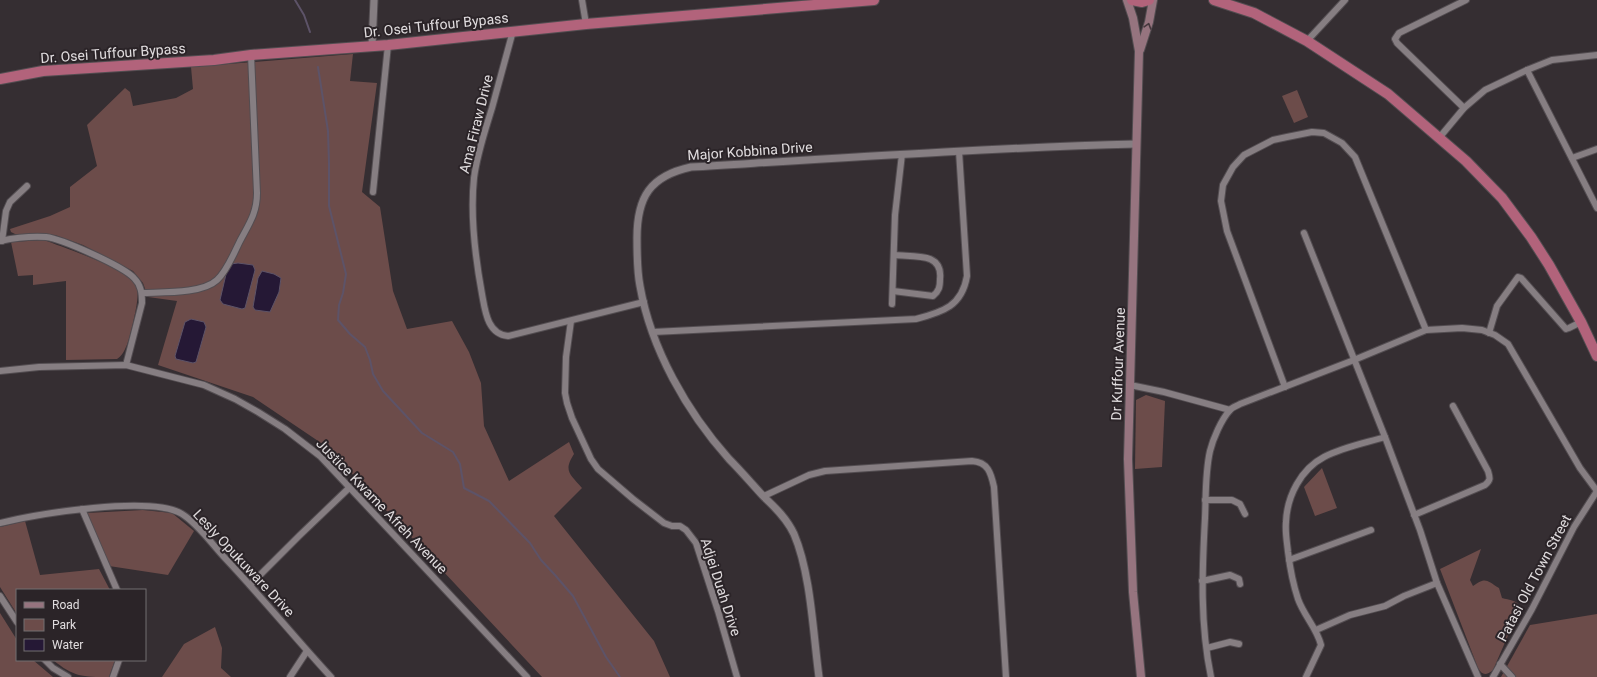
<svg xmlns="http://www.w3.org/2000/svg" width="1597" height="677" font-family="Roboto,sans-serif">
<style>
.green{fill:#6c4c4a}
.water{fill:#251835;stroke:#5d5368}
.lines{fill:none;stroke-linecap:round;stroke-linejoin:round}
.stream{stroke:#5d5368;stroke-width:2}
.minor-casing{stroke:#534d51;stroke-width:8}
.tertiary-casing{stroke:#534d51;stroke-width:9}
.secondary-casing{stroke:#534d51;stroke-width:10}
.trunk-casing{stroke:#534d51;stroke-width:12}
.minor{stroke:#867e82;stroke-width:6}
.tertiary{stroke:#867e82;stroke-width:7}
.secondary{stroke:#96747f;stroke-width:8}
.trunk{stroke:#b2637b;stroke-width:10}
.oneway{stroke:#46383e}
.labels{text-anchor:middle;stroke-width:4;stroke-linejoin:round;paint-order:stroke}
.street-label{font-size:14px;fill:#e0dcde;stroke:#2b2428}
</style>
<rect width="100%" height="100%" fill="#352e32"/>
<g class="green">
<path d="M 353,54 L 350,81 L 377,83 L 362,192 L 380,207 L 393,291 L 407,329 L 452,321 L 469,352 L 481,383 L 484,426 L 509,481 L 569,442 L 574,454 C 563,471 570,474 582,488 L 554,516 L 654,641 L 670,677 L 542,677 L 327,447 L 253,397 L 158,365 L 177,301 L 148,297 L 143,283 L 133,271 L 83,245 L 55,235 L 15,234 L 11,232 L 10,229 L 50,216 L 70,207 L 70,187 L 97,166 L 87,125 L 125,88 L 130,92 L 133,106 L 176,98 L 193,89 L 191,67 Z"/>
<polygon points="1297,90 1308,117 1294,123 1282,96"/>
<path d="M 44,240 C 62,247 125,268 135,282 C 141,291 135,313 133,323 C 130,334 127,353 117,359 L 66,360 L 66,281 L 33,285 L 33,275 L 18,276 L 11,242 Z"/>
<polygon points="1146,395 1165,401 1162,467 1135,469 1136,400"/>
<polygon points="1322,468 1337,508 1315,516 1304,487"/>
<polygon points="143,510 172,513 194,531 168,575 109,566 87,513"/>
<polygon points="25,521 40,575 99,569 110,590 17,590 17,614 0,587 0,527"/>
<path d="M 1481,549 L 1470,580 L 1473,586 C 1486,577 1486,580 1499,588 L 1502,598 C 1509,600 1518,600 1520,608 L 1493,670 C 1486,676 1482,675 1478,668 L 1440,569 Z"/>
<polygon points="0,613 17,640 17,660 33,660 53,677 0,677"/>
<polygon points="1597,614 1597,677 1501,677 1530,625"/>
<polygon points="215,627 222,648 221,668 231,677 162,677 184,644"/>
<path d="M 53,660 L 115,660 L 109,677 C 82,677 74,677 53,660 Z"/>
</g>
<g class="water">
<polygon points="238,263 253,265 255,270 245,308 242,309 223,304 220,300 227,270 231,264"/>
<polygon points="262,271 274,274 281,278 279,292 270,312 255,310 253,307 258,278"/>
<polygon points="191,319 204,322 206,327 196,362 193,363 176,359 175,356 185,322"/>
</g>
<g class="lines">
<g class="stream">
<polyline points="295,0 304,15 310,32"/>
<polyline points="318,67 328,131 329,163 329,206 346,274 343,293 339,305 338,320 350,334 365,347 370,360 373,374 383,391 422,433 453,452 460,464 464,488 489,501 530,543 541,560 555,575 573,596 606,657 620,677"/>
</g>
<g class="minor-casing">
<g id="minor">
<polyline points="582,0 586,24"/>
<path d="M 513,31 C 506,57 499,82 492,108 C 485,131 477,154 474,178 C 470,216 475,256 482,294 C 485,310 487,334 508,336 L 644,302"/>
<polyline points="1307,41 1345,0"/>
<polyline points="1527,70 1597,208"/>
<polyline points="1464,108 1397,43 1395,39 1399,33 1466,0"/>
<polyline points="1439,138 1464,108 1485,90 1527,70 1552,60 1597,55"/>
<polyline points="1572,158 1597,149"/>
<polyline points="373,192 388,45"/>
<polyline points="1304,233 1385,437 1420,530 1437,583 1478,677"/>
<path d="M 0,241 C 14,238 31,236 46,237 C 62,239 123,266 134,278 C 141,285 142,293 142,303 L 126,365"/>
<polyline points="2,241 6,211 10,202 27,186"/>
<path d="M 893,291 L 933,296 C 939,291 940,287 940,279 C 943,252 914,257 895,255"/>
<path d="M 142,293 C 162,292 202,294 217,280 C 227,271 234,253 240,241 C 249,224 257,213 257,193 L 251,55"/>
<polyline points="892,304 895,215 902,154"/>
<polyline points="571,321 566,357 565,393 567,403 572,418 591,459 598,469 633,499 664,523 672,526 680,526 686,530 696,543 718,611 737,677"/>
<path d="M 653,332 L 916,319 C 943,312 962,306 967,276 L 959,151"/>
<polyline points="1489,333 1497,306 1518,277 1521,278 1566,329 1569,328 1581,322"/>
<polyline points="0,371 39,367 126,365 204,385 235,399 258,412 285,429 320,456 527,677"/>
<polyline points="1130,385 1164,392 1230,410"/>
<polyline points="1285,387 1227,231 1221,201 1223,185 1233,167 1244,155 1273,140 1287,137 1312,132 1324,133 1342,143 1355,157 1426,330"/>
<path d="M 764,496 L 809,475 L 825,471 L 972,461 C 988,462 991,473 994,487 L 1006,677"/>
<polyline points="1205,500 1232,500 1240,504 1245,514"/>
<polyline points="82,509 117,590"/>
<path d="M 1414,515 L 1485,485 C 1491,480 1490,478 1488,471 L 1453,406"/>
<path d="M 0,523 C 37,514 151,495 182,514 C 198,524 211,543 224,557 C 261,596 295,638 331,677"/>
<polyline points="1289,560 1371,530"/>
<polyline points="1202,581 1230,575 1239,579 1240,584"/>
<polyline points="250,585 299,536 349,488"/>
<polyline points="0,596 17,622"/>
<polyline points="1316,630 1350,615 1385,606 1404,596 1437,583"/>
<polyline points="1207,648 1230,642 1239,644"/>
<polyline points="45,660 53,668 68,677"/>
<polyline points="1500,664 1512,677"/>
<polyline points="113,677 119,660"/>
<polyline points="290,677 307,651"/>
<path d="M 1211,677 C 1200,624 1202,572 1205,518 C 1206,496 1205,473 1210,451 C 1213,439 1221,420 1230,410 C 1232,407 1237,406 1240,404 L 1354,360 L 1426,330 L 1462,328 L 1482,330 L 1495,335 L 1508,344 L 1580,468 L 1597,491"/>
<path d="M 1306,677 L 1321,645 C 1317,628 1304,616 1298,599 C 1293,584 1290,568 1288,552 C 1287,542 1285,532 1286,522 C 1287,496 1301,469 1324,457 C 1343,447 1365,443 1385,437"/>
<polyline points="1493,677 1532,609 1574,527 1597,491"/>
</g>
</g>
<g class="tertiary-casing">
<g id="tertiary">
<polyline points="372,46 374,0"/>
<path d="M 819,677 C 813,633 811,574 794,534 C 787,519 776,508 764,497 C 752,484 741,471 729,459 C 687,412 651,349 640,286 C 637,271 637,254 637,238 C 637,197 650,176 691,167 C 839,158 987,148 1136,144"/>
</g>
</g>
<g class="secondary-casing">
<g id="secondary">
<polyline points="1127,0 1133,18 1139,51 1128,459 1133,592 1141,677"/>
<polyline points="1140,50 1149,22 1153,0"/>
</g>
</g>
<g class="trunk-casing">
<g id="trunk">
<polyline points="1132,0 1142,2 1149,0"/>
<polyline points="1214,0 1254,13 1307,41 1388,94 1466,161 1502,198 1531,237 1549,265 1581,322 1597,356"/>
<polyline points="0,79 43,71 214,60 251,55 388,45 586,24 874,0"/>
</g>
</g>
<use href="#minor" class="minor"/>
<use href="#tertiary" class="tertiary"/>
<use href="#secondary" class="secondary"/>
<use href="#trunk" class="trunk"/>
</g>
<defs><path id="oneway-chevron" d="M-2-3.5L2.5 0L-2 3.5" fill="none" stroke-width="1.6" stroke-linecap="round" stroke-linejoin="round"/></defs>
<use class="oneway" href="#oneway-chevron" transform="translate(1148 26) rotate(-73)"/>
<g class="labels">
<g class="street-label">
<text transform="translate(436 25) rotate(-6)" y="5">Dr. Osei Tuffour Bypass</text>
<text transform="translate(113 53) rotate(-4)" y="5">Dr. Osei Tuffour Bypass</text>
<text transform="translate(476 124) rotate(-76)" y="5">Ama Firaw Drive</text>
<text transform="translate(750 151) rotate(-4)" y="5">Major Kobbina Drive</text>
<text transform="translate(1118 364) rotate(-88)" y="5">Dr Kuffour Avenue</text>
<text transform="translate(382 506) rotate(46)" y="5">Justice Kwame Afreh Avenue</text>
<text transform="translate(244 563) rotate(47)" y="5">Lesly Opukuware Drive</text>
<text transform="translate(1534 578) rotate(-62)" y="5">Patasi Old Town Street</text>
<text transform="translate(721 587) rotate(72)" y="5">Adjei Duah Drive</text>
</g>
</g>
<rect x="16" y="589" width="130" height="72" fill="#2b2428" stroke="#736e71"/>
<rect x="24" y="602" width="20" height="6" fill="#96747f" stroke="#736e71"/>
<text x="52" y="609" font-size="12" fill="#e0dcde">Road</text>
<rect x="24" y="619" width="20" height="12" fill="#6c4c4a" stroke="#736e71"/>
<text x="52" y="629" font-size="12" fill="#e0dcde">Park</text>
<rect x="24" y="639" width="20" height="12" fill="#251835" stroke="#736e71"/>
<text x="52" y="649" font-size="12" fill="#e0dcde">Water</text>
</svg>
